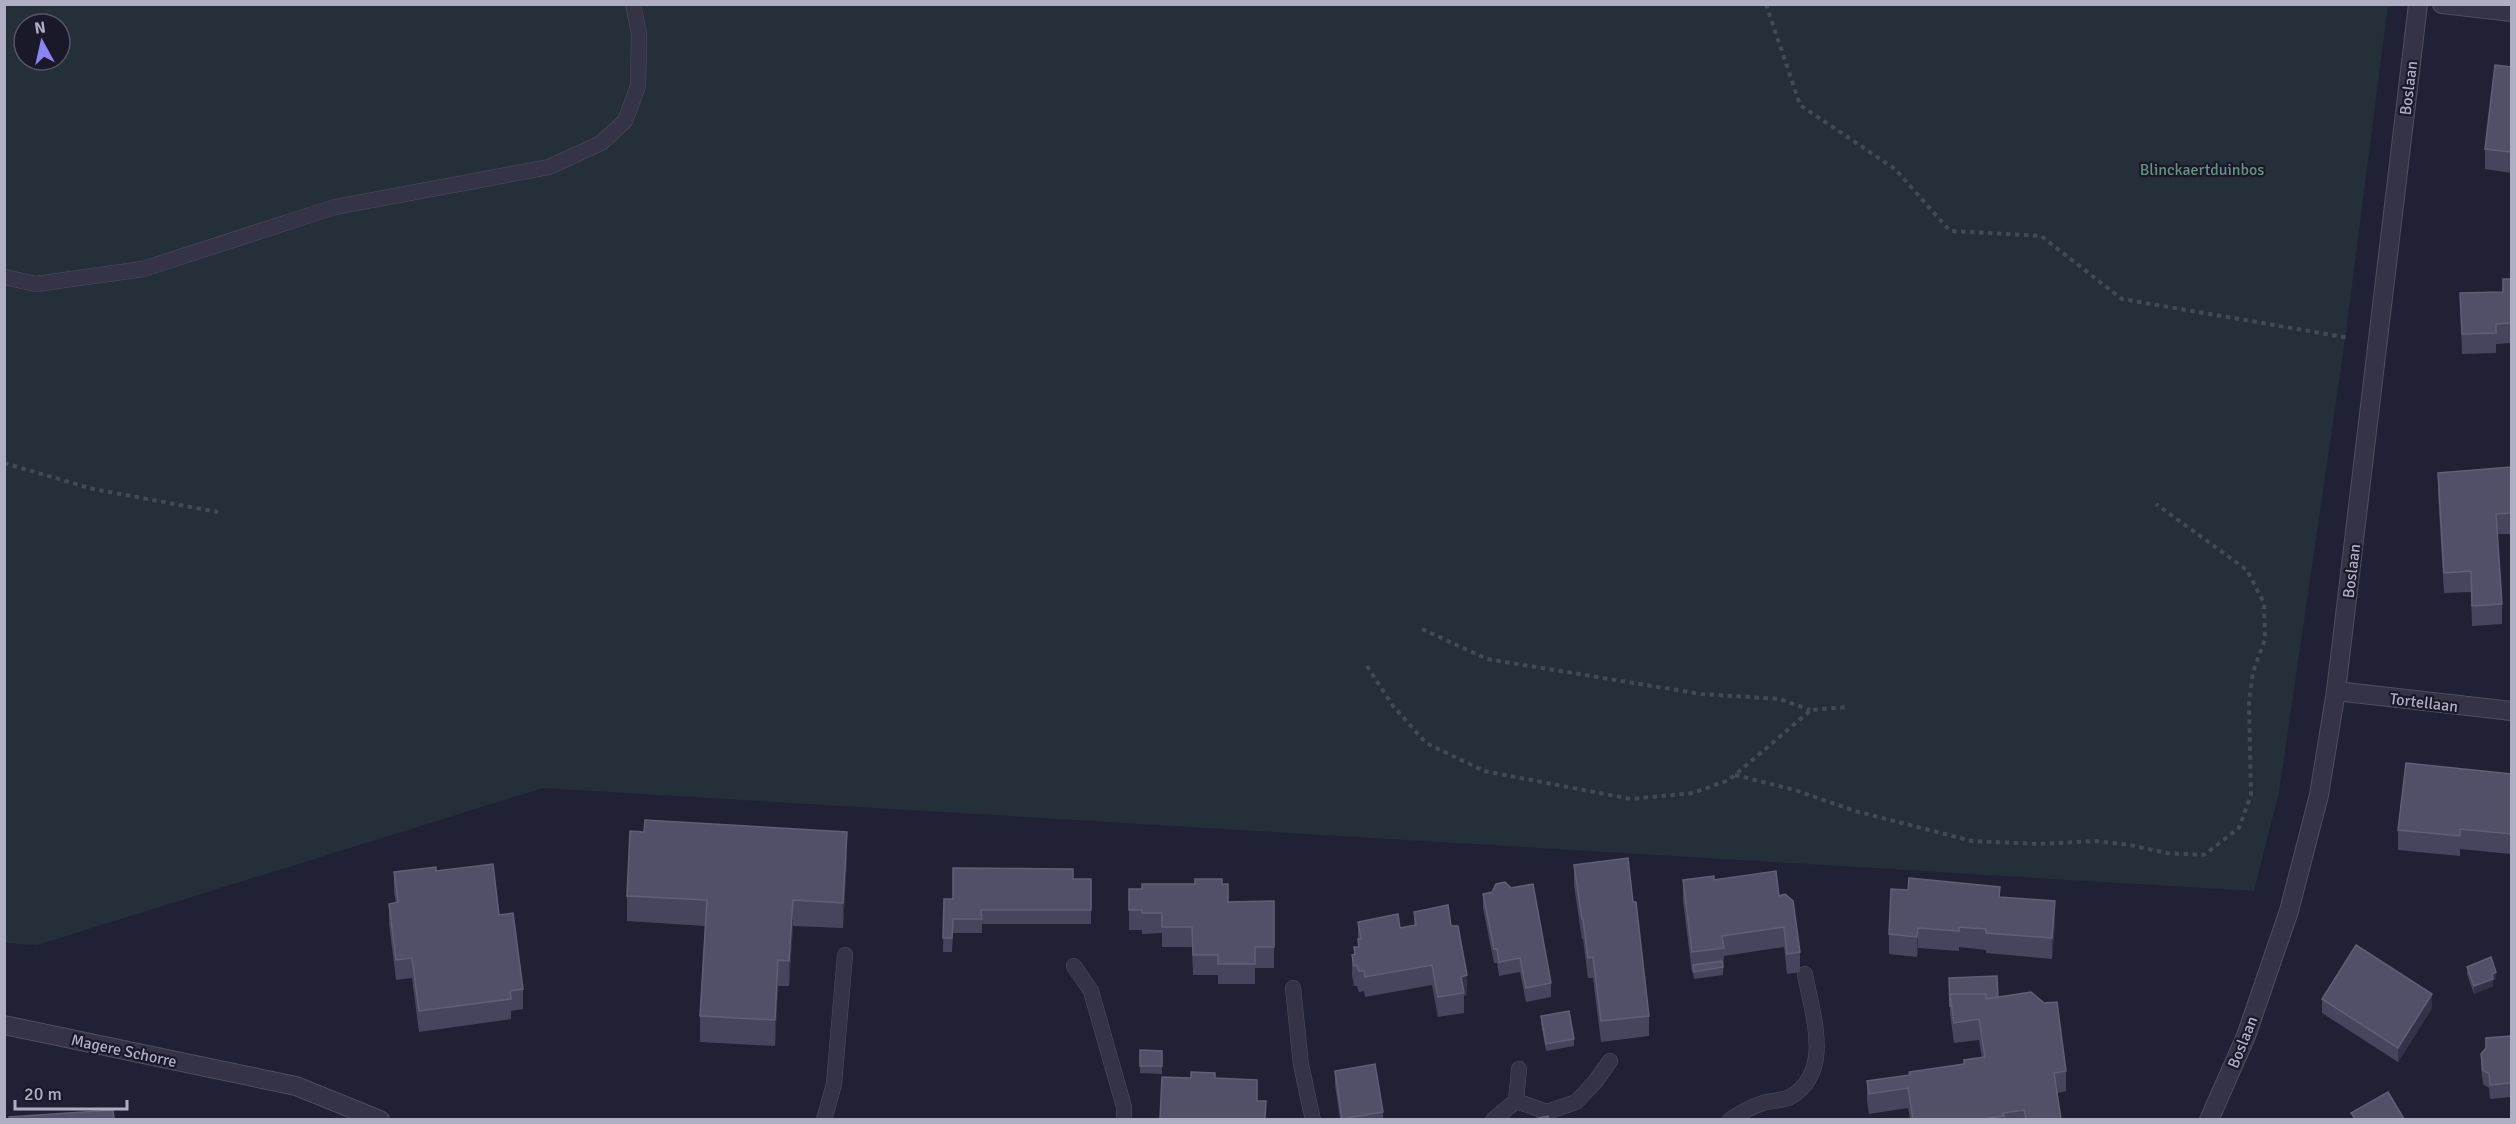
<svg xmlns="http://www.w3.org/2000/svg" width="2516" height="1124" font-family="Signika,sans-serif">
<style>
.green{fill:#252f39;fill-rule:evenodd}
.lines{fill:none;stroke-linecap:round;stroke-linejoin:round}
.service-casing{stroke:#4f4e61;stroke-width:16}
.minor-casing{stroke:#4f4e61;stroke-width:20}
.path{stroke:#424a56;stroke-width:4;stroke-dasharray:4.5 4.5;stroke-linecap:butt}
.service{stroke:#353446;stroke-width:15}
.minor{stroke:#353446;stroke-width:18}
.wall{fill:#46455e}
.shaded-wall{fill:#323249}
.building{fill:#515069;stroke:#605f77;stroke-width:1.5}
.labels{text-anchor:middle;stroke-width:4.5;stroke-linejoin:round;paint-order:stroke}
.street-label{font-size:16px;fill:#afaec3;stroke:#1a192a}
.park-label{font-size:16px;fill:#679284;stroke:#1a192a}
</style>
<rect width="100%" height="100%" fill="#212135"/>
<path class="green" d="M 4,5 L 2388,5 L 2344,347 L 2279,792 L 2254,891 L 543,788 L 37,945 L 5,943 ZM 24,24 L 60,24 L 60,60 L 24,60 Z"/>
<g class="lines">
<g class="service-casing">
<g id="service">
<polyline points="4,277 36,284 143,269 335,207 549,167 601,143 625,121 638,86 639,34 633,4"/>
<polyline points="1074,966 1091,991 1124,1107 1124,1120"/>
<polyline points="1293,988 1301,1065 1313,1120"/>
<polyline points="1516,1101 1547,1112 1576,1102 1595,1082 1610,1061"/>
<polyline points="824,1120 834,1084 845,955"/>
<polyline points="1493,1120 1516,1101 1519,1069"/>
<path d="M 1730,1120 C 1740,1113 1751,1107 1763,1103 C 1771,1100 1782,1101 1790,1097 C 1834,1072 1812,1014 1805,974"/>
</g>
</g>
<g class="minor-casing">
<g id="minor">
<polyline points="2442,4 2512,12"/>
<polyline points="2336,691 2512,711"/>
<polyline points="4,1025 296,1086 380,1120"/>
<polyline points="2209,1120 2246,1036 2289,911 2319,795 2336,691 2418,4"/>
</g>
</g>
<g class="path">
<polyline points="1766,4 1800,105 1895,169 1950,231 2041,236 2122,299 2350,338"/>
<polyline points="1945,4 1954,4"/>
<polyline points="4,463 93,489 218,512"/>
<polyline points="1422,629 1487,659 1701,694 1780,699 1810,710"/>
<polyline points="1367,666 1393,706 1426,743 1484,771 1631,799 1693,793 1729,780 1811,710 1848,707"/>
<polyline points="1735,775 1795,790 1855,811 1972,841 2038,844 2096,841 2130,845 2167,853 2204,855 2239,828 2251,795 2249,702 2253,672 2265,639 2264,603 2247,570 2156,504"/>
</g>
<use href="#service" class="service"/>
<use href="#minor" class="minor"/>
</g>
<g class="wall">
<polygon points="2511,67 2511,173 2485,169 2485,149"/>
<polygon points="2503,279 2511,279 2511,343 2496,344 2496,353 2462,354 2460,293 2503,292"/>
<polygon points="2511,467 2511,534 2497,534 2502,604 2502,624 2472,626 2471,592 2444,593 2438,493 2438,473"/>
<polygon points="2511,774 2511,854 2460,849 2460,856 2398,850 2398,830"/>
<polygon points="847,858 843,928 793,926 789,986 778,986 775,1046 700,1042 700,1016 705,926 627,921 627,896"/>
<polygon points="1574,865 1649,1016 1649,1036 1601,1042 1593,978 1588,978 1583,939 1582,939 1574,885"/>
<polygon points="436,871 499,915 523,989 523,1009 511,1011 511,1019 419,1032 412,978 396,980 389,924 389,904 396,903 394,892 394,872"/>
<polygon points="1073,879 1091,879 1091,924 982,924 982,933 953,933 952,952 943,952 944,899 953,899"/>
<polygon points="1683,880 1714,880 1779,896 1800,952 1800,972 1787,974 1784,947 1724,956 1723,975 1694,979 1693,972 1692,973 1683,901"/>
<polygon points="1222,884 1228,902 1274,901 1274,968 1255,968 1255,984 1218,984 1218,975 1193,975 1192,947 1162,947 1162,933 1142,934 1142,930 1129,930 1129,889 1142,889"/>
<polygon points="1483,894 1551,983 1551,997 1526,1002 1520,972 1499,976 1497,963 1494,963 1483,908"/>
<polygon points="2000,897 2055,922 2052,959 1986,953 1986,950 1959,947 1959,951 1918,948 1917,957 1889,954 1889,934"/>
<polygon points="1414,912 1451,926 1467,995 1464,996 1464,1013 1438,1017 1432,985 1365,997 1364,991 1359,992 1357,986 1354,986 1352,975 1352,955 1354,954 1354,947 1358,947 1358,922 1400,928 1414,925"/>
<polygon points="2467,967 2496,979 2493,980 2493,986 2474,994 2467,974"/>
<polygon points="1949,978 1998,997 2066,1071 2066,1091 2057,1093 2061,1119 1910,1119 1908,1108 1869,1114 1867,1101 1867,1081 1909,1075 1909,1072 1964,1064 1964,1060 1982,1058 1979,1040 1954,1043 1950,1014"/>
<polygon points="2322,999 2432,1008 2398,1062 2322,1013"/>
<polygon points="1541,1016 1574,1039 1574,1046 1546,1051 1541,1023"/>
<polygon points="2511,1036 2511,1097 2490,1099 2489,1088 2483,1084 2481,1068 2481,1054 2486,1049 2486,1038"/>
<polygon points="1140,1050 1162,1051 1162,1074 1140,1073"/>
<polygon points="1335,1071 1383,1112 1383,1119 1340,1119 1335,1085"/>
</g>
<g class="shaded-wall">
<polygon points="847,832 847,858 843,928 843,903"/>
<polygon points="793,900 793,926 789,986 789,961"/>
<polygon points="2055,901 2055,922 2052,959 2052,938"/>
<polygon points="1918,928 1918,948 1917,957 1917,937"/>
<polygon points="778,960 778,986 775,1046 775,1020"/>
<polygon points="2496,972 2496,979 2493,980 2493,986 2474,994 2474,986 2492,974"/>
<polygon points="1467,975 1467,995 1464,996 1461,977"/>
<polygon points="2432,994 2432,1008 2398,1062 2398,1048"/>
</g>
<g class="building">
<polygon points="2495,65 2511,67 2511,152 2485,149"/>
<polygon points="2503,279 2511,279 2511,323 2496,324 2496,333 2462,334 2460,293 2503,292"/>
<polygon points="2511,467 2511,513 2496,514 2502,604 2472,606 2471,571 2444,573 2438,473"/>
<polygon points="2406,763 2511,774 2511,834 2460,829 2460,836 2398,830"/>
<polygon points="645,820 847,832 843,903 793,900 789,961 778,960 775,1020 700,1016 707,900 627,896 630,831 644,832"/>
<polygon points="1628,858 1633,902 1636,902 1649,1016 1601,1021 1593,957 1588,958 1583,919 1582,919 1574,865"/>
<polygon points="493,864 499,915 513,913 523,989 510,991 511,999 419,1011 412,958 396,960 389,904 398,902 394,872 436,867 436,871"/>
<polygon points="953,868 1073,869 1073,879 1091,879 1091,910 981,910 982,919 953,919 952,938 943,938 944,899 953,899"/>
<polygon points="1776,871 1779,896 1785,894 1793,901 1800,952 1787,954 1784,927 1722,936 1724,948 1692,952 1683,880 1714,876 1714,880"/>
<polygon points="1909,878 2000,887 1999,897 2055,901 2052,938 1986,933 1986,929 1959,927 1959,931 1918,928 1917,937 1889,934 1891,889 1908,890"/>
<polygon points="1195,879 1222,879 1222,884 1228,884 1228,902 1274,901 1274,947 1255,947 1255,964 1218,964 1218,955 1193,955 1192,927 1162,927 1162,913 1142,913 1142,910 1129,910 1129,889 1142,889 1142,884 1195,884"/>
<polygon points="1505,882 1511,888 1533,884 1551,983 1526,988 1520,958 1499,962 1497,949 1494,949 1483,894 1492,892 1496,884"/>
<polygon points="1448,905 1451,926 1458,926 1467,975 1461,977 1464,993 1438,997 1432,965 1365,977 1364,971 1359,971 1357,965 1354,966 1352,955 1355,954 1354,947 1359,947 1358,939 1361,939 1358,922 1398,914 1400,928 1416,925 1414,912"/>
<polygon points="2356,945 2432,994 2398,1048 2322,999"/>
<polygon points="2491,957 2496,972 2492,974 2493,979 2474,986 2467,967"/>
<polygon points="1722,961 1723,967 1694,972 1693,965"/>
<polygon points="1997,976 1998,997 1986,999 1986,994 1950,994 1950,1007 1949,978"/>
<polygon points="2031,992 2044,1003 2057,1002 2066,1071 2054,1073 2061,1119 2026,1119 2024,1110 2003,1113 2004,1116 1982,1119 1913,1119 1908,1088 1869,1094 1867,1081 1910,1075 1909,1072 1964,1064 1964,1060 1985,1057 1979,1019 1954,1023 1950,994 1986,994 1986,999"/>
<polygon points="1569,1011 1574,1039 1546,1044 1541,1016"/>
<polygon points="2511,1036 2511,1083 2490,1085 2489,1074 2483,1070 2481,1054 2486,1048 2486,1038"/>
<polygon points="1140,1050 1162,1051 1162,1066 1140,1066"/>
<polygon points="1375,1064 1383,1112 1342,1119 1335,1071"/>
<polygon points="1191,1072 1215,1073 1215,1078 1257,1080 1257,1101 1266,1101 1265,1119 1160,1119 1162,1077 1191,1078"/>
<polygon points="2388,1092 2404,1119 2355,1119 2351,1113"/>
<polygon points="113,1110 114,1119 9,1119 9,1117"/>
<polygon points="1548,1116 1549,1119 1534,1119"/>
</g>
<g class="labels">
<g class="street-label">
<text transform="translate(2408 88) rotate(-83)" y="6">Boslaan</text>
<text transform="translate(2351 571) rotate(-83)" y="6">Boslaan</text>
<text transform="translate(2424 702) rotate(7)" y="6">Tortellaan</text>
<text transform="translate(2242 1042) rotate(-68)" y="6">Boslaan</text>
<text transform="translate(124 1050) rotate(12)" y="6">Magere Schorre</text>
</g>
<g class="park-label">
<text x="2202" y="175">Blinckaertduinbos</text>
</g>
</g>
<rect width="2516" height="1124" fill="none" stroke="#afaec3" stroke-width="12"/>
<g transform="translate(42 42) rotate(352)"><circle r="28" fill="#1a192a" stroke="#565567" stroke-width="1.5"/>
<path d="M0-4.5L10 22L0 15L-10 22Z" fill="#8c84f2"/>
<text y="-9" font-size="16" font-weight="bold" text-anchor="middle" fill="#afaec3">N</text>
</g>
<path d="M15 1100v9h112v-9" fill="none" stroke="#afaec3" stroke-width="3"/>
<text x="24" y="1100" font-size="18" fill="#afaec3" stroke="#1a192a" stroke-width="4.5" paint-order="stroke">20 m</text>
</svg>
